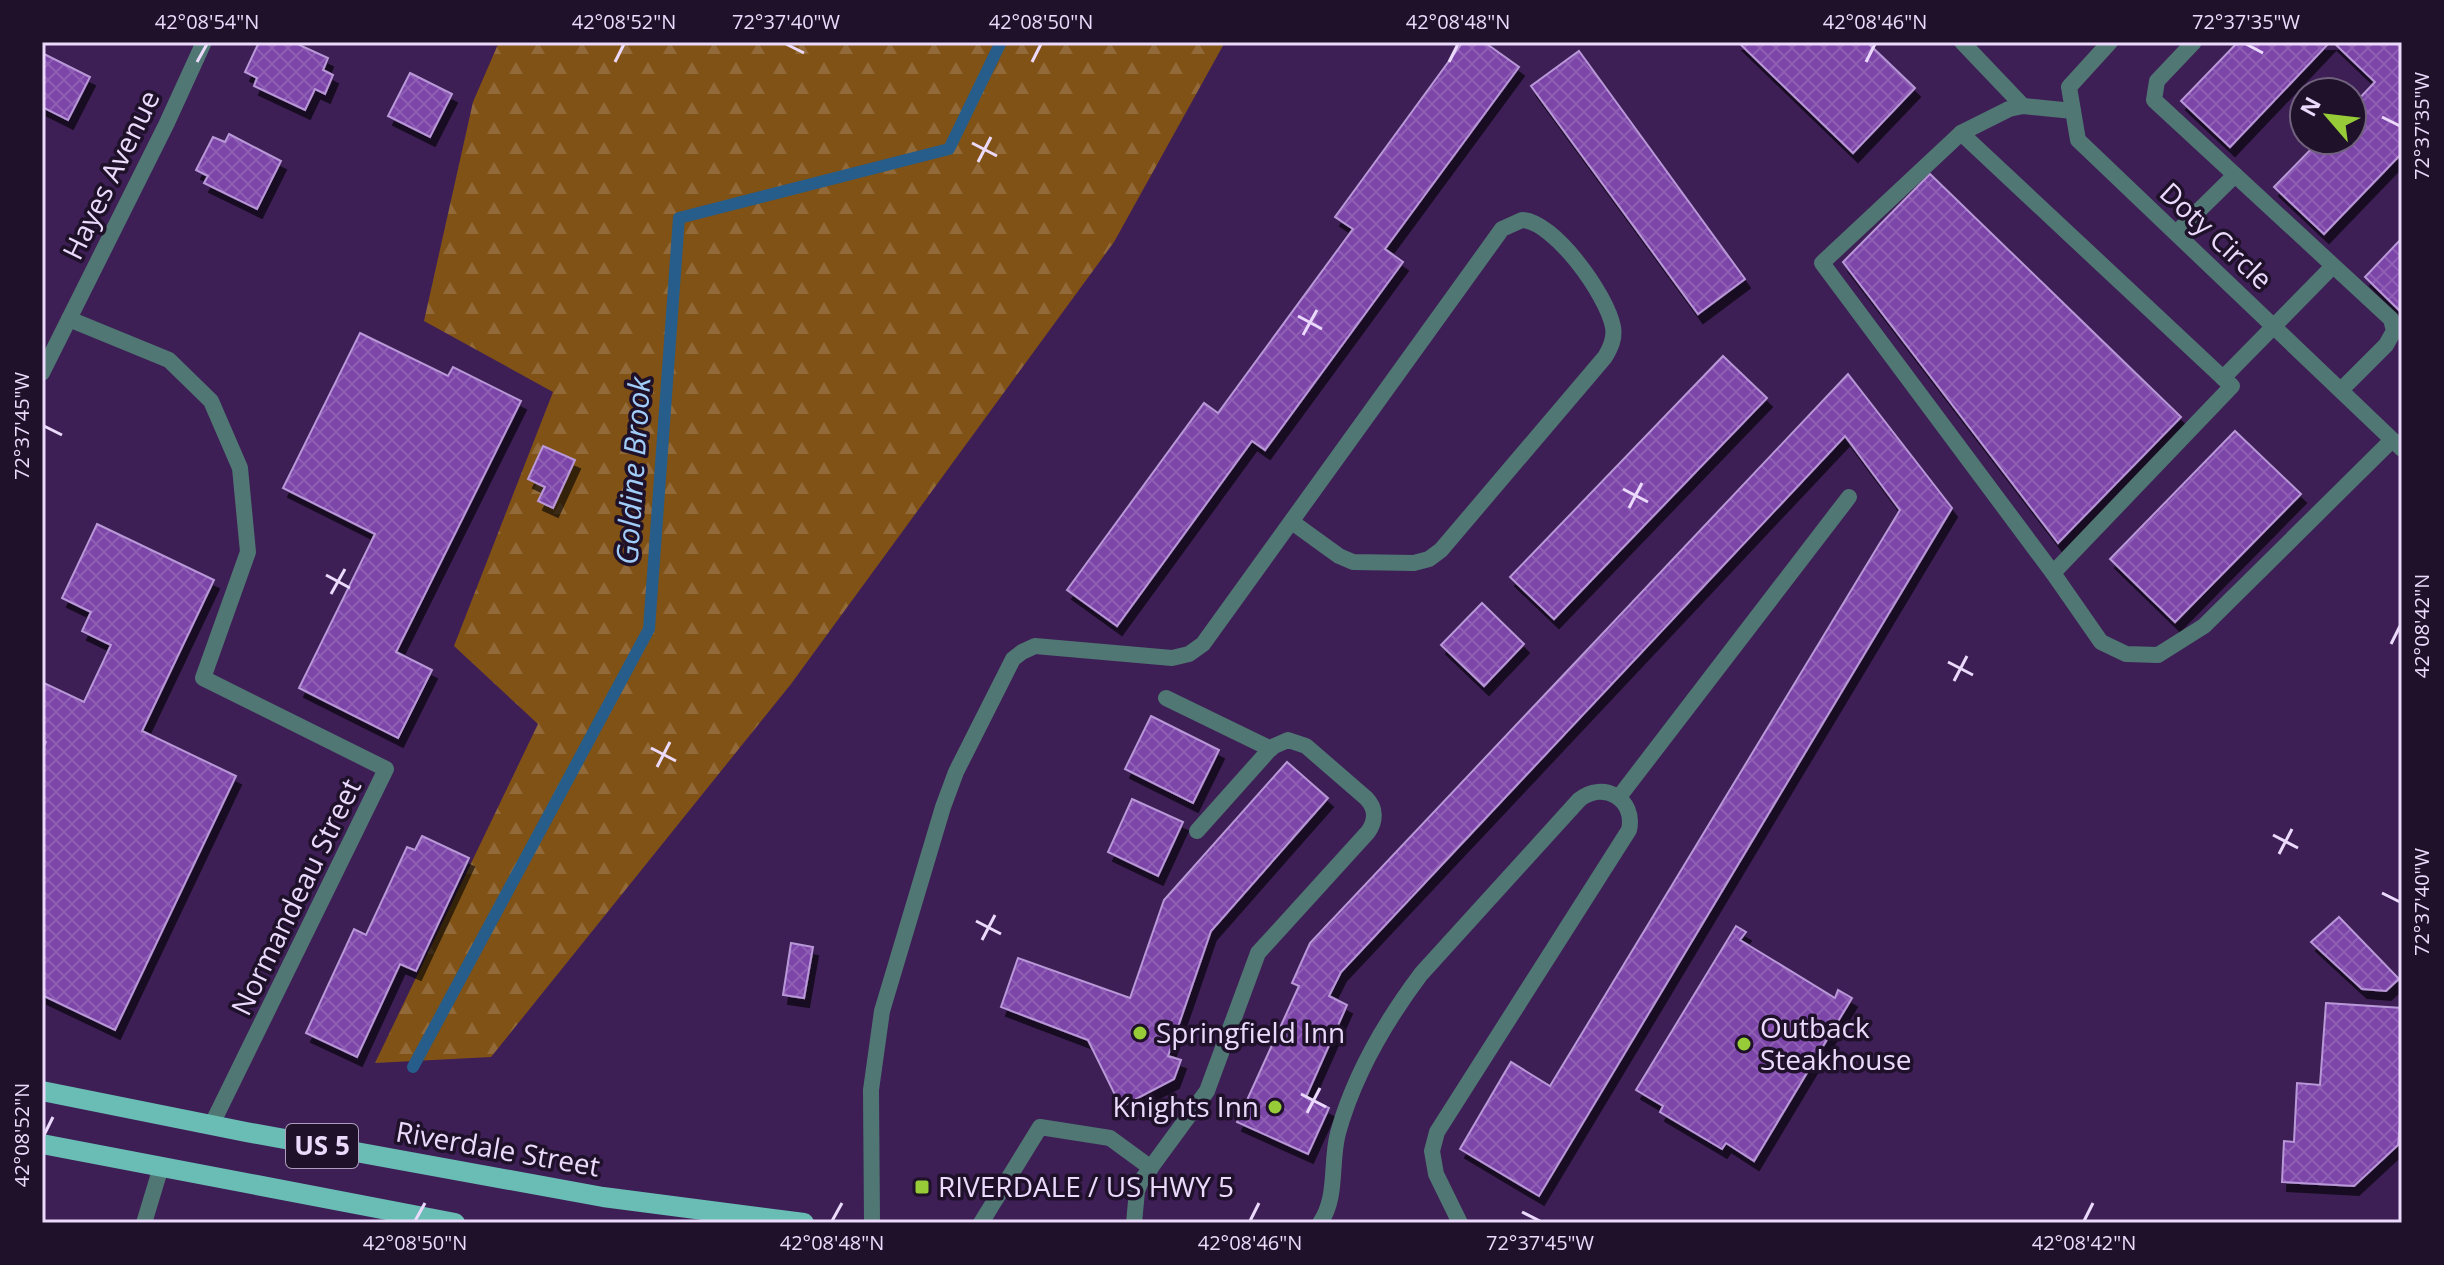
<svg xmlns="http://www.w3.org/2000/svg" width="2444" height="1265" font-family="'Open Sans',sans-serif">
<style>
.forest{fill:url(#forest-firs)}
.lines{fill:none;stroke-linecap:round;stroke-linejoin:round}
.stream{stroke:#265d8b;stroke-width:12}
.building{fill:url(#building-cross-hatch);stroke:#b998d8;stroke-width:2;filter:url(#shadow)}
.lane{stroke:#507773;stroke-width:16}
.street{stroke:#507773;stroke-width:16}
.primary{stroke:#6abdb5;stroke-width:20}
.ticks{fill:none;stroke:#ebdafc;stroke-width:3}
.poi-dot{fill:#97cc38;stroke:#1e1129;stroke-width:3}
.labels{text-anchor:middle;stroke-width:7;stroke-linejoin:round;paint-order:stroke}
.shield{fill:#1e1129;stroke:#ae9ebd;stroke-width:2}
.shield-label{font-size:26px;font-weight:bold;fill:#ebdafc}
.street-label{font-size:28px;fill:#ebdafc;stroke:#1e1129}
.poi-label{font-size:28px;fill:#ebdafc;stroke:#1e1129;text-anchor:start}
.water-label{font-size:30px;font-style:italic;fill:#a1cdf8;stroke:#1e1129}
.neatline{fill:none;stroke:#ebdafc;stroke-width:3}
.ticks-label{font-size:20px;text-anchor:middle;fill:#ebdafc}
</style>
<defs>
<pattern id="forest-firs" width="22" height="20" patternUnits="userSpaceOnUse" patternTransform="scale(2)"><rect width="22" height="20" fill="#805216"/><path d="M5 1l3.5 6h-7zM16 11l3.5 6h-7z" fill="#926a39"/></pattern>
<pattern id="building-cross-hatch" width="8" height="8" patternUnits="userSpaceOnUse" patternTransform="scale(2)"><rect width="8" height="8" fill="#7c44a8"/><path d="M0 0l8 8M0 8l8-8" fill="none" stroke="#8f5eb5"/></pattern>
<filter id="shadow"><feDropShadow dx="5" dy="9" stdDeviation="0" flood-color="#0009"/></filter>
</defs>
<rect width="100%" height="100%" fill="#3d1f55"/>
<polygon class="forest" points="499,42 1225,42 1114,242 791,684 491,1057 375,1063 538,724 454,646 553,392 424,321 473,102"/>
<g class="lines">
<polyline class="stream" points="413,1067 649,629 679,218 949,149 1001,42"/>
</g>
<g class="building">
<polygon points="259,42 293,42 328,58 323,70 333,75 325,94 315,89 305,110 254,86 257,78 245,72"/>
<polygon points="1463,42 1484,42 1519,67 1385,249 1403,262 1265,450 1252,441 1117,626 1067,590 1204,403 1218,413 1353,229 1335,217"/>
<polygon points="1738,42 1867,42 1915,88 1853,153"/>
<polygon points="2238,42 2330,42 2230,147 2181,101"/>
<polygon points="2333,42 2402,42 2402,153 2324,234 2274,187 2320,140 2352,140 2352,106 2375,82"/>
<polygon points="1579,51 1745,279 1698,314 1531,86"/>
<polygon points="42,53 90,77 68,120 42,107"/>
<polygon points="410,73 452,94 430,137 388,116"/>
<polygon points="229,134 281,161 257,209 204,183 208,176 196,170 213,137 225,142"/>
<polygon points="1930,174 2181,417 2058,543 1843,262"/>
<polygon points="2402,238 2402,311 2401,312 2365,277"/>
<polygon points="360,333 448,376 453,367 521,401 396,652 432,670 398,738 299,688 375,534 283,488"/>
<polygon points="1723,356 1767,398 1554,619 1510,577"/>
<polygon points="1848,374 1952,508 1539,1196 1460,1149 1511,1062 1550,1086 1900,510 1845,436 1341,972 1329,996 1347,1005 1306,1097 1329,1108 1308,1154 1237,1122 1299,986 1292,983 1310,943"/>
<polygon points="2235,431 2301,494 2175,622 2110,559"/>
<polygon points="543,446 575,460 553,508 538,501 545,487 528,479"/>
<polygon points="97,524 214,580 142,731 236,776 115,1030 42,995 42,750 46,742 42,740 42,682 84,702 111,645 82,631 91,612 62,598"/>
<polygon points="1482,603 1524,644 1484,686 1441,645"/>
<polygon points="1151,716 1219,750 1193,803 1125,769"/>
<polygon points="1287,762 1328,798 1211,931 1168,1056 1181,1060 1174,1079 1121,1107 1088,1040 1001,1007 1018,958 1130,998 1164,900"/>
<polygon points="1132,799 1183,822 1158,876 1108,852"/>
<polygon points="422,836 469,858 416,971 400,964 357,1057 306,1033 354,929 366,935 407,847 415,850"/>
<polygon points="2339,917 2399,979 2386,991 2362,989 2311,942"/>
<polygon points="1736,926 1746,932 1740,940 1835,998 1838,990 1852,998 1754,1161 1726,1143 1722,1149 1660,1112 1663,1106 1636,1090"/>
<polygon points="791,943 813,947 804,998 783,995"/>
<polygon points="2326,1003 2402,1008 2402,1124 2400,1124 2398,1145 2354,1186 2282,1182 2284,1141 2294,1142 2297,1083 2320,1085"/>
</g>
<g class="lines">
<g class="lane">
<polyline points="1962,42 2023,106"/>
<polyline points="2194,42 2157,81 2154,100 2391,319 2394,331 2386,345 2341,390"/>
<polyline points="2073,111 2023,106 2009,109 1961,133 2223,378 2333,266"/>
<polyline points="1961,133 1822,263 2053,573 2232,386 2223,378"/>
<polyline points="2176,233 2235,175"/>
<polyline points="2053,573 2101,642 2126,654 2158,655 2204,626 2392,440"/>
<polyline points="1166,698 1271,749"/>
<polyline points="1619,797 1849,497"/>
<path d="M 872,1223 L 871,1090 L 882,1011 L 943,807 L 956,772 L 1013,659 L 1022,652 L 1035,646 L 1172,658 L 1189,654 L 1203,644 L 1502,229 L 1522,220 C 1554,221 1607,295 1613,327 C 1615,338 1611,347 1605,357 L 1441,550 L 1429,559 L 1414,563 L 1353,562 L 1339,556 L 1292,522"/>
<polyline points="981,1223 1040,1127 1110,1138 1151,1168"/>
<path d="M 1134,1223 L 1137,1191 L 1141,1181 L 1207,1091 L 1258,953 L 1368,832 C 1376,821 1376,808 1366,798 L 1306,746 L 1288,740 L 1272,747 L 1197,831"/>
<path d="M 1320,1223 C 1338,1197 1330,1163 1338,1133 C 1354,1075 1385,1022 1421,974 L 1579,800 C 1603,780 1636,799 1629,830 L 1437,1132 L 1432,1151 L 1436,1174 L 1460,1223"/>
</g>
<g class="street">
<polyline points="2110,42 2069,87 2078,140 2402,449"/>
<polyline points="69,319 169,360 211,401 240,468 248,552 203,678 386,769 212,1124"/>
<polyline points="42,373 166,125 204,42"/>
<polyline points="144,1223 161,1167"/>
</g>
<g class="primary">
<polyline points="42,1091 246,1132 603,1197 804,1223"/>
<polyline points="42,1144 455,1223"/>
</g>
</g>
<path class="ticks" d="M 786,44 L 804,53M 2246,44 L 2263,53M 197,62 L 207,44M 615,62 L 624,44M 1032,62 L 1041,44M 1449,62 L 1458,44M 1866,62 L 1875,44M 2382,117 L 2400,126M 972,143 L 997,156M 978,162 L 991,137M 1298,316 L 1322,329M 1303,335 L 1317,310M 44,426 L 62,435M 1623,489 L 1648,502M 1629,508 L 1642,483M 326,575 L 350,588M 331,594 L 345,569M 2391,644 L 2400,626M 1948,662 L 1973,675M 1954,681 L 1967,656M 651,748 L 676,761M 657,767 L 670,742M 2273,835 L 2298,848M 2279,854 L 2292,829M 2382,893 L 2400,902M 976,921 L 1001,934M 982,940 L 995,915M 1301,1094 L 1326,1107M 1307,1113 L 1320,1088M 44,1135 L 53,1117M 1522,1212 L 1540,1221M 415,1221 L 425,1203M 832,1221 L 842,1203M 1250,1221 L 1259,1203M 2084,1221 L 2093,1203"/>
<g class="poi-dot">
<circle cx="1140" cy="1033" r="8"/>
<circle cx="1744" cy="1044" r="8"/>
<circle cx="1275" cy="1107" r="8"/>
<rect x="914" y="1179" width="16" height="16" rx="4"/>
</g>
<g class="labels">
<rect class="shield" x="286" y="1124" width="72" height="44" rx="6"/>
<g class="shield-label">
<text x="322" y="1155">US 5</text>
</g>
<g class="street-label">
<text transform="translate(111 175) rotate(-64)" y="10">Hayes Avenue</text>
<text transform="translate(2216 236) rotate(43)" y="10">Doty Circle</text>
<text transform="translate(296 897) rotate(-64)" y="10">Normandeau Street</text>
<text transform="translate(498 1149) rotate(10)" y="10">Riverdale Street</text>
</g>
<g class="poi-label">
<text x="1760" y="1038">Outback<tspan x="1760" dy="32">Steakhouse</tspan></text>
<text x="1156" y="1043">Springfield Inn</text>
<text x="1259" y="1117" text-anchor="end">Knights Inn</text>
<text x="938" y="1197">RIVERDALE / US HWY 5</text>
</g>
<g class="water-label">
<text transform="translate(634 471) rotate(-86)" y="10">Goldine Brook</text>
</g>
</g>
<rect width="2444" height="1265" fill="none" stroke="#1e1129" stroke-width="88"/>
<g transform="translate(2328 116) rotate(298)"><circle r="38" fill="#1e1129" stroke="#70617d" stroke-width="2"/>
<path d="M0-6L14 30L0 20L-14 30Z" fill="#97cc38"/>
<text y="-12" font-size="22" font-weight="bold" text-anchor="middle" fill="#ebdafc">N</text>
</g>
<rect x="44" y="44" width="2356" height="1177" class="neatline"/>
<g class="ticks-label">
<text x="207" y="29">42°08'54"N</text>
<text x="624" y="29">42°08'52"N</text>
<text x="786" y="29">72°37'40"W</text>
<text x="1041" y="29">42°08'50"N</text>
<text x="1458" y="29">42°08'48"N</text>
<text x="1875" y="29">42°08'46"N</text>
<text x="2246" y="29">72°37'35"W</text>
<text transform="translate(2422 126) rotate(-90)" y="7">72°37'35"W</text>
<text transform="translate(22 426) rotate(-90)" y="7">72°37'45"W</text>
<text transform="translate(2422 626) rotate(-90)" y="7">42°08'42"N</text>
<text transform="translate(2422 902) rotate(-90)" y="7">72°37'40"W</text>
<text transform="translate(22 1135) rotate(-90)" y="7">42°08'52"N</text>
<text x="415" y="1250">42°08'50"N</text>
<text x="832" y="1250">42°08'48"N</text>
<text x="1250" y="1250">42°08'46"N</text>
<text x="1540" y="1250">72°37'45"W</text>
<text x="2084" y="1250">42°08'42"N</text>
</g>
</svg>
